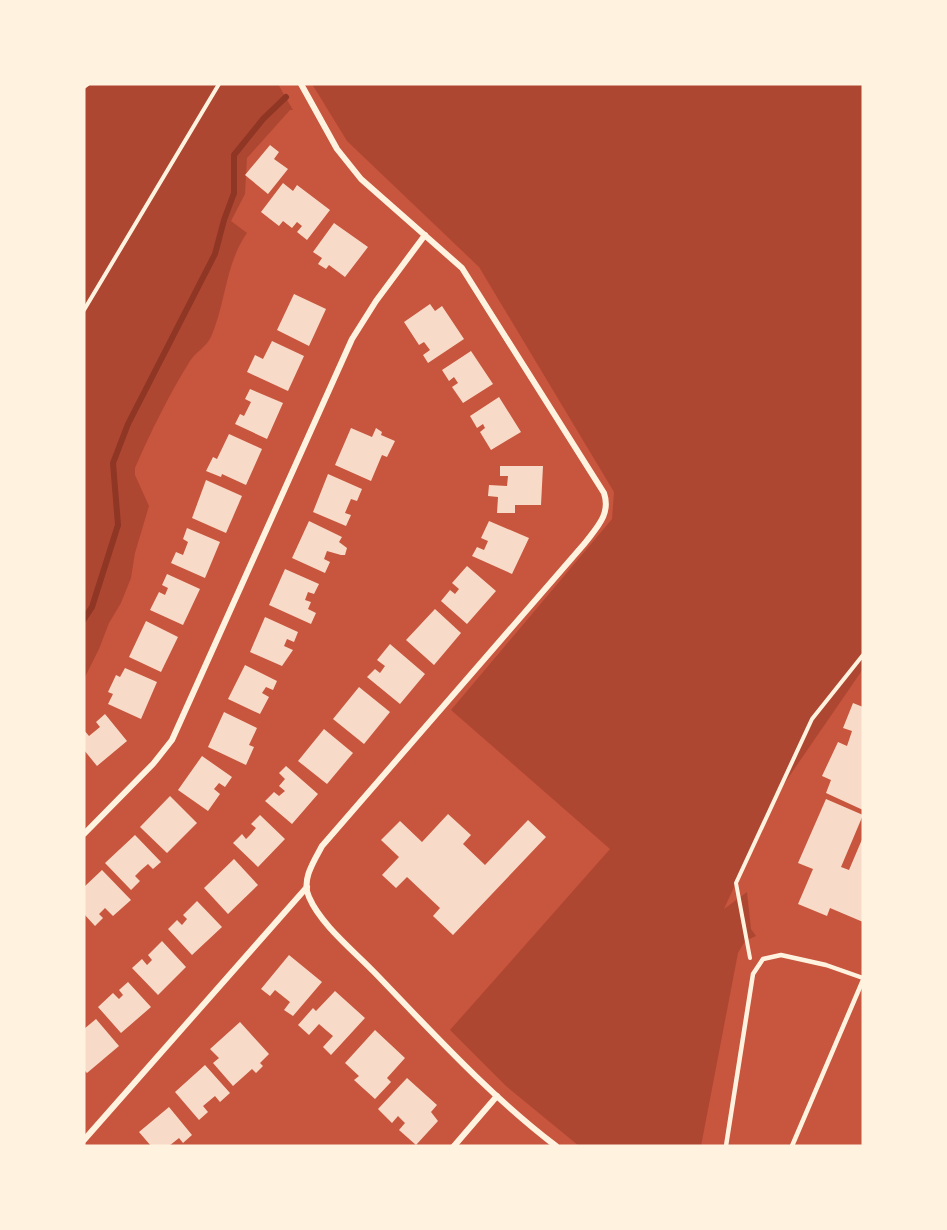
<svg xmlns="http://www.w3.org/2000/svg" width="947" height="1230" font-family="Roboto,sans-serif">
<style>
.green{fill:#ae4732}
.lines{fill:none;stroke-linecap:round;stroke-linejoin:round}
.stream{stroke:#8f3625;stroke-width:6}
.building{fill:#f7dbc8}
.path{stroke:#fff3e0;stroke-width:4}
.service{stroke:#fff3e0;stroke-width:4.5}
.minor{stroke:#fff3e0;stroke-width:6}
</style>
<rect width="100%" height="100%" fill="#c8553d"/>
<g class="green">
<path d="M 84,84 L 278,84 L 293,110 L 290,110 L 247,158 L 245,194 L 231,221 L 247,233 C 225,264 226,303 211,337 C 206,347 196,352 190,361 C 169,395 151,431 135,468 L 135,475 L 149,506 L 135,553 L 131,578 L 121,603 L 109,623 L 99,649 L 84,679 Z"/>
<polygon points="312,84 863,84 863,669 775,797 724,909 747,892 751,929 756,936 745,941 738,953 701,1146 579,1146 506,1086 450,1030 610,849 451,710 612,519 614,492 479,267 347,141"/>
</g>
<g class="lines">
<polyline class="stream" points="84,619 92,607 118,525 113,463 128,424 215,254 224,220 234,193 234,155 263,119 286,97"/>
</g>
<g class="building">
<polygon points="270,145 279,152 274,159 288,169 268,194 245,175"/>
<polygon points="283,183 293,191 297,185 330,210 307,240 297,232 302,226 297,222 292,228 283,221 279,226 261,212"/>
<polygon points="334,223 368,247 345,277 329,265 326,269 318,264 322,258 313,252"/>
<polygon points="294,294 326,309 309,346 277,330"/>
<polygon points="430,304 435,311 442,306 464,339 428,363 423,355 430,350 424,342 419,345 404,322"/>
<polygon points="272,341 304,356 288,391 247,372 255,355 263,359"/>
<polygon points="471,351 493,384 463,403 452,387 458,383 454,377 449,381 442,370"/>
<polygon points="250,389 283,403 267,439 235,424 240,414 244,416 251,402 245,399"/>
<polygon points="499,397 521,432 491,450 480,432 485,428 483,424 477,428 470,416"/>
<polygon points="351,428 372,437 376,428 382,432 381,435 395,441 387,457 382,455 371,481 335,465"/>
<polygon points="229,434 262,449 246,485 222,474 221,477 206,471 213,457 217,459"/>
<polygon points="500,466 543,466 541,505 515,505 515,513 497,513 498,497 488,496 489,485 507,486 508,476 500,476"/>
<polygon points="328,474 362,489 357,501 351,499 345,513 351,515 346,526 313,512"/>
<polygon points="206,480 242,496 226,533 192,518"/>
<polygon points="309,521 342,537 339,542 347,548 345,555 341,555 327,551 324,559 330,562 325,573 292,558"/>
<polygon points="489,521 529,538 512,574 472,556 477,547 484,550 488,541 481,538"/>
<polygon points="187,528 220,542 205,578 171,563 176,552 183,555 188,542 183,539"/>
<polygon points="467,566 496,591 467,624 441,601 450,590 455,594 459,589 452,583"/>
<polygon points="285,569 319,584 314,594 308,592 305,600 311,602 308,609 316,613 311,624 269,605"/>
<polygon points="167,574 200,589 183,625 150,610 159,592 165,595 168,588 162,585"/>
<polygon points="435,609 461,633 434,665 406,640"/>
<polygon points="265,617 298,632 294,642 287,639 284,646 293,650 282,666 250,652"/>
<polygon points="146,621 178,637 161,672 129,657"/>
<polygon points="390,644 425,674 400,704 367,677 375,669 380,673 385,666 377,660"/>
<polygon points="245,665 277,681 273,690 266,687 262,693 269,697 260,714 228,699"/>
<polygon points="125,668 157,682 141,719 108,704 113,694 108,692 116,675 120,677"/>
<polygon points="359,687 390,712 364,744 333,719"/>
<polygon points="853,703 863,707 863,810 826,793 831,780 822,776 838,742 847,746 852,731 843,728"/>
<polygon points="224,712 257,728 249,745 254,747 246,765 208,747"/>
<polygon points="105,714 127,741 97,766 84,750 84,730 89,736 100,727 96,722"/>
<polygon points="324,729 353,753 327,784 298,761"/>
<polygon points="202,756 232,777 225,787 219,783 214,789 220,794 208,811 178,790"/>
<polygon points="286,766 318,794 292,824 265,801 274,792 279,796 285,791 279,786 285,779 279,773"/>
<polygon points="170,796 197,823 167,853 140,827"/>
<polygon points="826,799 863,815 841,867 849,870 863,837 863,922 830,908 827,916 798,904 813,869 798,863"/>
<polygon points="448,814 471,835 463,844 485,865 528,820 546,837 453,935 433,916 440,908 407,877 396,888 382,875 399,857 381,840 400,821 422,842"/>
<polygon points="260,815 285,839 258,867 233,843 242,834 246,839 251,834 256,828 251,824"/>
<polygon points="135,835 161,862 153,869 148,864 141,870 135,876 140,881 131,890 105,863"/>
<polygon points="234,859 258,885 228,914 204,888"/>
<polygon points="102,870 131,900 113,916 105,908 99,914 103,918 95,926 84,914 84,887"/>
<polygon points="197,901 222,927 192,955 168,929 177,920 182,925 187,919 183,915"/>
<polygon points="162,941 186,967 158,995 132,968 142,959 147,965 152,960 148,955"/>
<polygon points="289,955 322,982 293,1016 284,1010 290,1002 275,990 270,996 261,989"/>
<polygon points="128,982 151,1007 121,1033 98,1007 113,993 119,999 123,995 119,990"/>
<polygon points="335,991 365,1018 331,1055 323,1047 333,1036 327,1031 319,1024 309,1035 298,1025 313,1008 316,1011"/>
<polygon points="96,1019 119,1046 87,1073 84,1070 84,1029"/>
<polygon points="240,1022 269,1054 260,1063 263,1066 256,1073 252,1069 233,1086 213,1063 219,1058 210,1049"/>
<polygon points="375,1030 405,1058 387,1078 391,1082 375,1099 354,1080 359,1076 345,1063"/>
<polygon points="205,1065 230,1093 220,1102 215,1096 203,1106 208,1112 199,1120 175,1092"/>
<polygon points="407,1078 437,1105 431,1112 438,1121 416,1145 399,1130 405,1123 398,1116 392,1123 378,1109"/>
<polygon points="169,1107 192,1135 183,1143 179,1138 169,1146 151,1146 139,1132"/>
</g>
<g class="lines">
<g class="path">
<polyline points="84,87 88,84"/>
<polyline points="84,310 219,84"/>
<polyline points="750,958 736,883 812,719 863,655"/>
</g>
<g class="service">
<polyline points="726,1146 753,974 763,959 781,955 826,965 863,978"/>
<polyline points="792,1146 863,980"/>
</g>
<g class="minor">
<path d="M 301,84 L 337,149 L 361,179 L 462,268 L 604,493 C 611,514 597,527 585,543 L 322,846 C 314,861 301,880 309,897 C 321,925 354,951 375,973 C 433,1033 489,1095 556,1146"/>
<polyline points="84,834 153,764 172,740 352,339 376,301 425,235"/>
<polyline points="84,1140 307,887"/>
<polyline points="454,1146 497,1096"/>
</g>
</g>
<rect width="947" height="1230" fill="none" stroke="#fff3e0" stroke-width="171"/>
</svg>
